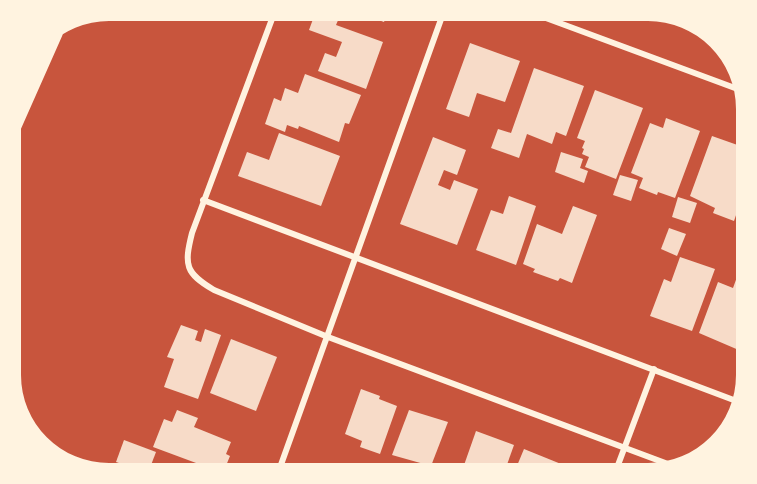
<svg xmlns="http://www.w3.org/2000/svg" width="757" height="484" font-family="'Space Grotesk',sans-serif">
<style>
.building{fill:#f7dbc8}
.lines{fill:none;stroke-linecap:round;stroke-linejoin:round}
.minor{stroke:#fff3e0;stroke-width:6}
.motorway{stroke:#fff3e0;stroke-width:18}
</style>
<rect width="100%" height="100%" fill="#c8553d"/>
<g class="building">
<polygon points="316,11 339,18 336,25 383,42 366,89 318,71 325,53 336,57 342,42 309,30"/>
<polygon points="354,11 388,11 384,22"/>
<polygon points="470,43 520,61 505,102 477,93 469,117 446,109"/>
<polygon points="534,68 584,86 566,136 556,132 552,144 527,134 519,158 491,148 498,129 511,133"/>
<polygon points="305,74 361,95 349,124 345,123 339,142 299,126 298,129 287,125 285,132 265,124 274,98 281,101 285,88 298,93"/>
<polygon points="595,90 643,108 616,179 585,167 589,157 582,154 584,149 582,148 585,141 577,138"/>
<polygon points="666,118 700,131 675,198 658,192 657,195 639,188 643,178 631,173 650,123 663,128"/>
<polygon points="279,133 340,156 321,206 238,176 247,152 269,160"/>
<polygon points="712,136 746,148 746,186 734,221 713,213 715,208 690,196"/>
<polygon points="433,137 466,150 457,175 444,170 438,185 450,190 454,180 478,189 457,245 400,224"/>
<polygon points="561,152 583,159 580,168 588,171 584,183 555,172"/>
<polygon points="620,175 638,180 631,201 613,195"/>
<polygon points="509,196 536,206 516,265 476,250 491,210 503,214"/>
<polygon points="678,197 697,203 690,223 672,217"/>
<polygon points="573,206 597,215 572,283 560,278 558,281 533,272 535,269 523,264 537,224 562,234"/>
<polygon points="669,228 686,234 677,256 661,249"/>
<polygon points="680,257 715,269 692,331 650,316 664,279 671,282"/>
<polygon points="737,277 746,281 746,337 741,351 699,333 718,282 733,288"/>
<polygon points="181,325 198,331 195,340 201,342 205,329 221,335 198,399 164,387 174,359 167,357"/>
<polygon points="231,339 277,357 256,411 210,393"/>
<polygon points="361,389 380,396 379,399 397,406 380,454 360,447 362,441 345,434"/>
<polygon points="177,410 198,418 194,427 231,442 226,454 230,456 223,473 153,447 164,419 172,422"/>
<polygon points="409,410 448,422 431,466 392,455"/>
<polygon points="476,431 514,445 504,473 478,473 463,468"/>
<polygon points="124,440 156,452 148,473 116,462"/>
<polygon points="524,449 566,466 563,473 514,473"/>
</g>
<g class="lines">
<g class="minor">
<path d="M 275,11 L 192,233 C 184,265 185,273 214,290 L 328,337 L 676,467"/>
<polyline points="527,11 743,91"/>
<polyline points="203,200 739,402"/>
<polyline points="278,473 444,11"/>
<polyline points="615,473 654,369"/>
</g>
<polyline class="motorway" points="11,129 54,32"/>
</g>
<path d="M0 0H757V484H0ZM109 21H648A88 88 0 0 1 736 109V375A88 88 0 0 1 648 463H109A88 88 0 0 1 21 375V109A88 88 0 0 1 109 21Z" fill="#fff3e0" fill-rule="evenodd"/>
</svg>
